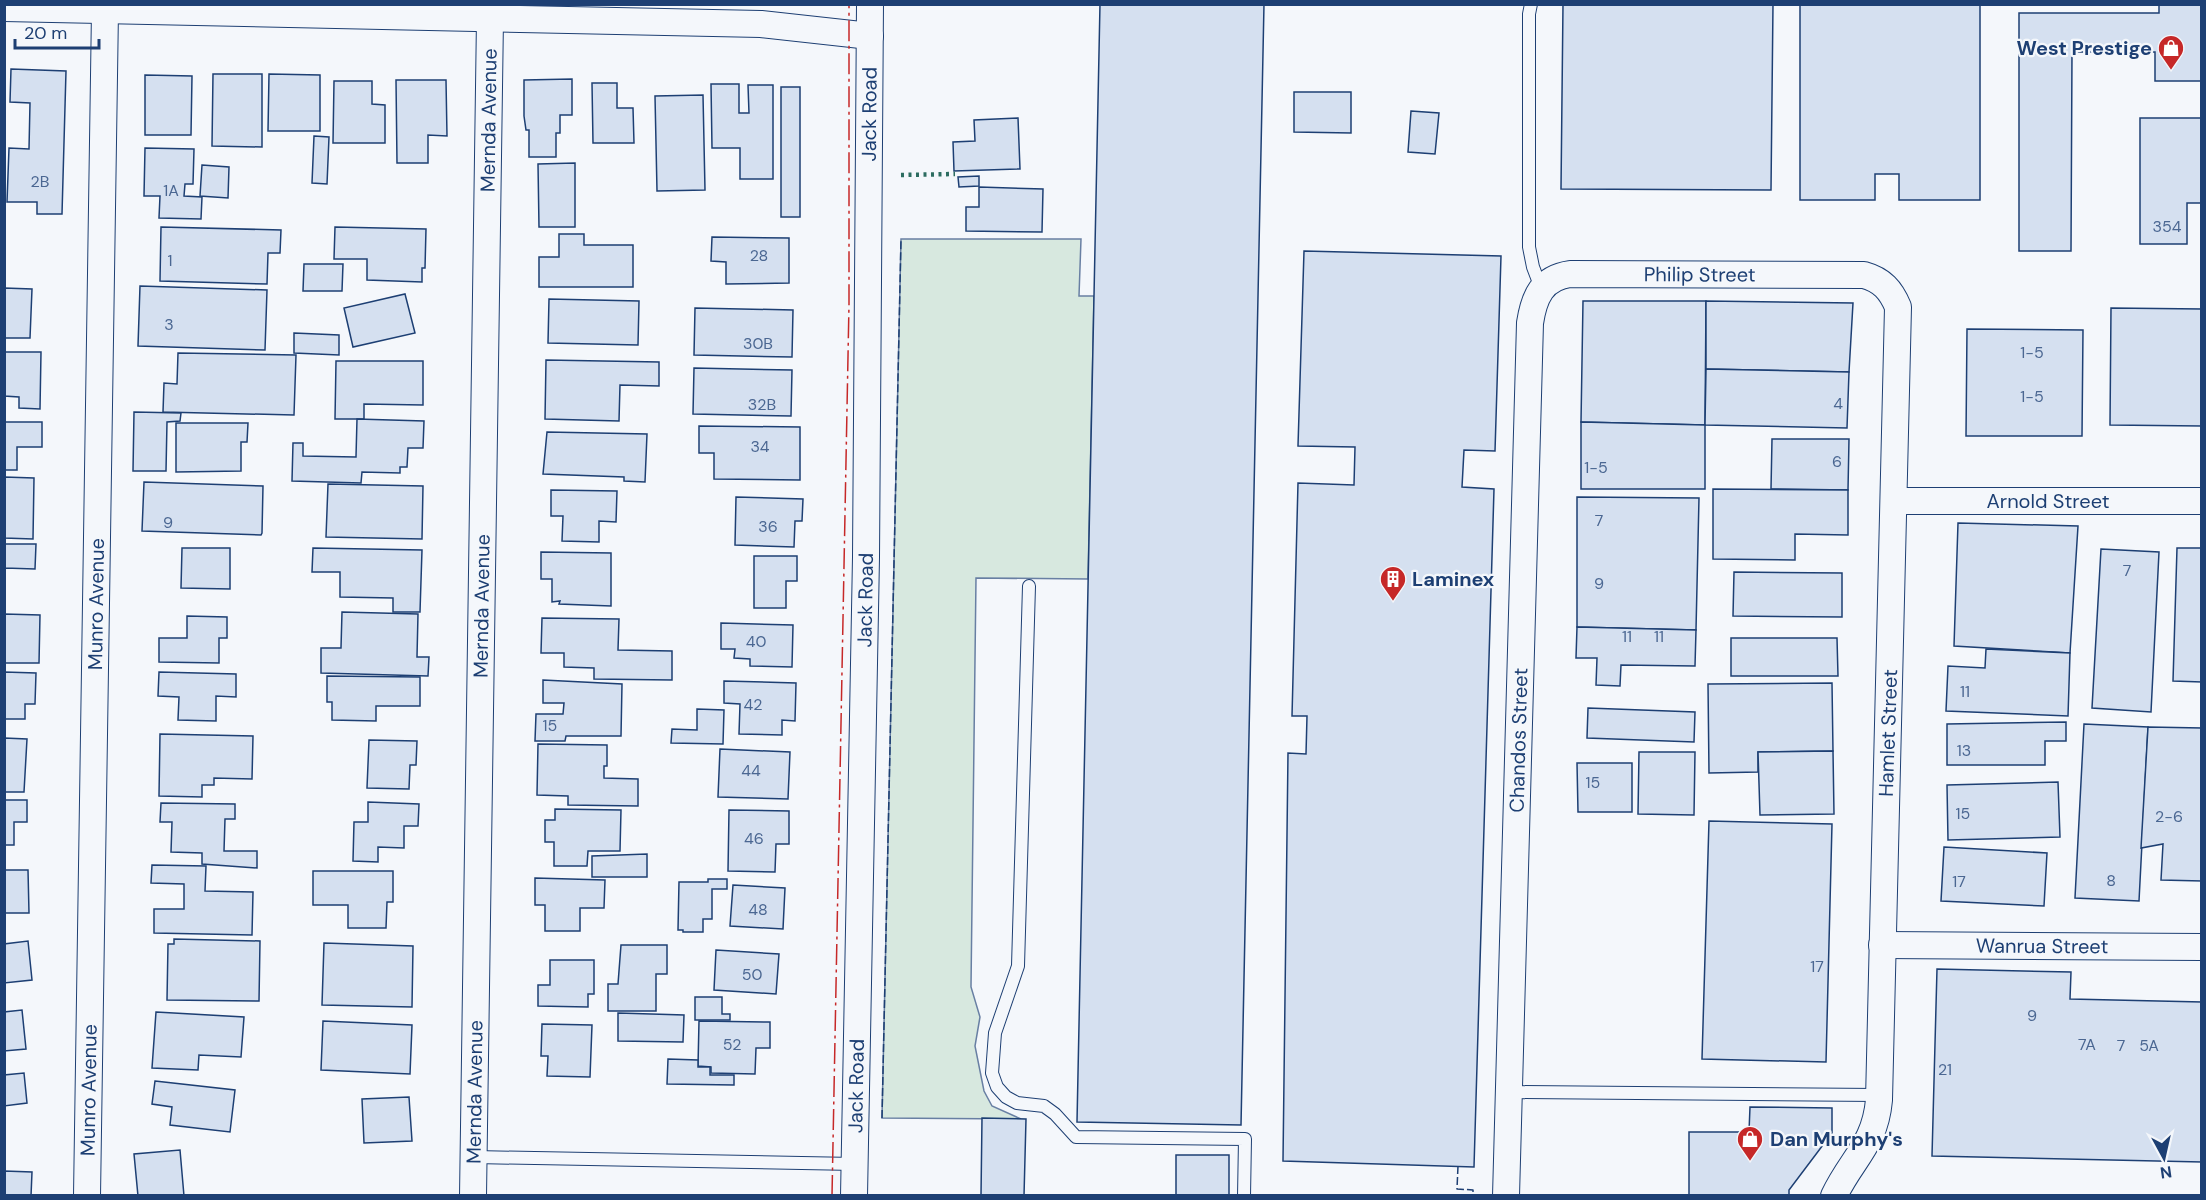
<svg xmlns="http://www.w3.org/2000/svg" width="2206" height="1200" font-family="'DM Sans',sans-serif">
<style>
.green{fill:#d7e8df;stroke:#687fa3;stroke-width:1.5}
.building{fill:#d5e0f0;stroke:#1d3f73;stroke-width:1.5}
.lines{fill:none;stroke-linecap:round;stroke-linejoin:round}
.lane-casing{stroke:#1d3f73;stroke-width:14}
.street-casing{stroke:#1d3f73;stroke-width:28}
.lane{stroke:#f4f7fb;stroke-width:12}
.street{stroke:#f4f7fb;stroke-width:26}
.hedge{stroke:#2c6c60;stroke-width:4.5;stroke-dasharray:3 4.5;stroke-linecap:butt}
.fence{stroke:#1d3f73;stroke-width:1.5;stroke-dasharray:8 3;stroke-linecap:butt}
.power{stroke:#c62828;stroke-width:1.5;stroke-dasharray:21 4.5 3 4.5;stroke-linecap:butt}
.labels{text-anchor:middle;stroke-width:4.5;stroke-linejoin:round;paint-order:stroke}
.number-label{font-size:16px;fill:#4b6792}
.poi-label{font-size:20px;font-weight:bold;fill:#1d3f73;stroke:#f4f7fb;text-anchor:start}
.street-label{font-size:20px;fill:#1d3f73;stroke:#f4f7fb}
</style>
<rect width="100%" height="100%" fill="#f4f7fb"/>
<polygon class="green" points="901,239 1081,239 1079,296 1094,296 1088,579 976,578 971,987 980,1017 975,1046 984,1091 992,1106 1021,1119 882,1118"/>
<g class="building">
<polygon points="1100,4 1264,4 1241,1125 1077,1122"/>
<polygon points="1563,4 1773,4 1771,190 1561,189"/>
<polygon points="1800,4 1980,4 1980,200 1899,200 1899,174 1875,174 1875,200 1800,200"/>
<polygon points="2159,4 2202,4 2202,81 2155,81 2155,52 2072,52 2071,251 2019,251 2019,13 2159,13"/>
<polygon points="11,69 66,71 62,214 37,214 37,202 7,202 9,148 29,149 30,103 10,102"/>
<polygon points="213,74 262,74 262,147 212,146"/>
<polygon points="269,74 320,75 320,131 268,131"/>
<polygon points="145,75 192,76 191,135 145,135"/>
<polygon points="572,79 572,115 560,115 560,133 556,133 556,157 529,157 529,130 526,130 524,116 524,80"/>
<polygon points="396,80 446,80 447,136 428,135 428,163 397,163"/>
<polygon points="334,81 372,81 372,104 385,105 385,143 333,143"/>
<polygon points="592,83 617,83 617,108 633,108 634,143 593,143"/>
<polygon points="711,84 739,84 739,113 749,113 748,85 773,85 773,179 740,179 740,148 712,148"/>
<rect x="781" y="87" width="19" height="130"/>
<polygon points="1294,92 1351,92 1351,133 1294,132"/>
<polygon points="703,95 705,190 657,191 655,96"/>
<polygon points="1411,111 1439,113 1435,154 1408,152"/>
<polygon points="1018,118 1020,169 954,171 953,142 975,141 974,120"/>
<polygon points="2140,118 2202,118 2202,203 2187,203 2187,244 2140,244"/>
<polygon points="314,136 329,137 327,184 312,183"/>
<polygon points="145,148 194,149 193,184 185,184 184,196 202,197 201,219 159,218 160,196 144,196"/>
<polygon points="575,163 575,227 539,227 538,164"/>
<polygon points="202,165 229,167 228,198 200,196"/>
<polygon points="979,176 979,186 959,187 958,177"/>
<polygon points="979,187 1043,189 1042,232 966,231 966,207 979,207"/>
<polygon points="161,227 281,230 280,253 268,253 267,284 160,281"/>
<polygon points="335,227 426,229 425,268 422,268 422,282 367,280 367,259 334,259"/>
<polygon points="559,234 584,234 584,245 633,245 633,287 539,287 539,257 559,257"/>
<polygon points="712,237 789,238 789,283 726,284 726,262 711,261"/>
<polygon points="1304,251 1501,256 1495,451 1464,450 1462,487 1494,489 1474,1167 1283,1161 1288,753 1306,754 1307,716 1292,716 1298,483 1354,485 1355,447 1298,446"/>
<polygon points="304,264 343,264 342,291 303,291"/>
<polygon points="140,286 267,290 265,350 138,346"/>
<polygon points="4,288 32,289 30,338 4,338"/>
<polygon points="405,294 415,333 353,347 344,308"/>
<polygon points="549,299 639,301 638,345 548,343"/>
<polygon points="1583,301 1706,301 1705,425 1581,422"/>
<polygon points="1706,301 1853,303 1849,372 1706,369"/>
<polygon points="695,308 793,310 792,357 694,355"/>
<polygon points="2111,308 2202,309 2202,426 2110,425"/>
<polygon points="1967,329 2083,330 2082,436 1966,436"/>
<polygon points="294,333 339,335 339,355 294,353"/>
<polygon points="4,352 41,352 40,409 19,408 19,397 4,396"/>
<polygon points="178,353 296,355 294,415 163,412 164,383 177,384"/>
<polygon points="546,360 659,362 659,386 620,385 619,421 545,419"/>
<polygon points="336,361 423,361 423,405 364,404 364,419 335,419"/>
<polygon points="694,368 792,370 791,416 693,414"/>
<polygon points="1706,369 1849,372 1847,428 1705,425"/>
<polygon points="134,412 181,413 180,421 167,422 166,471 133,471"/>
<polygon points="357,419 424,421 423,448 408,448 407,467 400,467 400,473 362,472 361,483 292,481 293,443 303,443 303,456 356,457"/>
<polygon points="4,422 42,422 42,447 17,447 17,470 4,470"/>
<polygon points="1581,422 1705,425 1705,489 1581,489"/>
<polygon points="176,423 248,423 247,442 241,442 241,471 176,472"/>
<polygon points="699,426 800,427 800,480 714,479 714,453 699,453"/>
<polygon points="547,432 647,434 645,482 624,481 624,477 543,474"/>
<polygon points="1772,439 1849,439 1848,490 1771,489"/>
<polygon points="4,477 34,478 33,539 4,538"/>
<polygon points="144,482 263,486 262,533 261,535 142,531"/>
<polygon points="328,484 423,486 422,539 326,537"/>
<polygon points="1713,489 1848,490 1848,535 1795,534 1795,560 1713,559"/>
<polygon points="551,490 617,491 616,522 599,521 599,542 562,541 563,516 551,516"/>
<polygon points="736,497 803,499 802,521 795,521 794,547 735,545"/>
<polygon points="1577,497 1699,498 1696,630 1577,627"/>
<polygon points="1958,523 2078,526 2070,653 1954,646"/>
<polygon points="4,544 36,544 35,569 5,568 5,590"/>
<polygon points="182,548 230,548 230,589 181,588"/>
<polygon points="313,548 422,550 420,612 393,612 393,598 340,597 340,572 312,572"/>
<polygon points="2177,548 2202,548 2202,682 2173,681"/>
<polygon points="2101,549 2159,552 2151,712 2092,708"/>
<polygon points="541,552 611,553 611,606 559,604 560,601 552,602 552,579 541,579"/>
<polygon points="754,556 797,556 797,581 786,581 786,608 754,608"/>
<polygon points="1734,572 1842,573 1842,617 1733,616"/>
<polygon points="342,612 418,614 417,657 429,657 428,676 321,673 321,648 341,648"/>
<polygon points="4,614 40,615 39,663 4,663"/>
<polygon points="187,616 227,617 227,638 219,638 219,663 159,662 159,638 187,638"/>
<polygon points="542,618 619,619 618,650 672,651 672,680 594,679 594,668 564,667 564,653 541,653"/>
<polygon points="721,623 793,625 792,667 750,666 750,659 734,658 735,649 721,649"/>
<polygon points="1577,627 1696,630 1695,666 1621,665 1620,686 1596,685 1597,658 1576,658"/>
<polygon points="1731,638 1837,638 1838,676 1731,676"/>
<polygon points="1986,649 2070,653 2068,716 1946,711 1948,666 1985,668"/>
<polygon points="4,672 36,673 35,704 25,704 25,719 4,719"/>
<polygon points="159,672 236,674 236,697 216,696 216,721 178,720 179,697 158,696"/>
<polygon points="327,676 420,677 420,706 376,706 376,721 332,720 332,702 327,702"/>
<polygon points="543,680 622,684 621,736 566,736 565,741 535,741 536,714 563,714 564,703 543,703"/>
<polygon points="724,681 796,683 795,721 782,720 782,735 739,734 740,704 724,703"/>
<polygon points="1832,683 1833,751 1758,752 1758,772 1709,773 1708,684"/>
<polygon points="1588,708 1695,712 1694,742 1587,738"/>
<polygon points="697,709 724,710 723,744 671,743 672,729 697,730"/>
<polygon points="2066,722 2066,741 2045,741 2045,765 1947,765 1947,724"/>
<polygon points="2084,724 2148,727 2139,901 2075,898"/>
<polygon points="2148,727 2202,728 2202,881 2161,880 2163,844 2141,848"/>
<polygon points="160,734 253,736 252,779 214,778 214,785 202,785 202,797 159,796"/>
<polygon points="4,738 27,739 24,792 4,792"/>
<polygon points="369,740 417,741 416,765 410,765 409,789 367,788"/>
<polygon points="538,744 607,745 607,766 604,766 604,778 638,779 638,806 568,805 568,796 537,795"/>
<polygon points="720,749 790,752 788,799 718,797"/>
<polygon points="1833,751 1834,814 1760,815 1758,752"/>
<polygon points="1639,752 1695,752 1694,815 1638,814"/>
<polygon points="1577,763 1632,763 1632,812 1578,812"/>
<polygon points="2058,782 2060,837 1948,840 1947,785"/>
<polygon points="4,800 27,800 27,822 14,822 14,845 4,845"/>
<polygon points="368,802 419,804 418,826 404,826 404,848 378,847 378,862 353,861 354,822 368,822"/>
<polygon points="161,803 235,804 235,819 225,819 224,851 257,851 257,868 202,864 202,853 171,852 172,822 160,822"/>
<polygon points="555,809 621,810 620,851 588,851 587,866 554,866 554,842 545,842 545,820 555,820"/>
<polygon points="729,810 789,811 789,844 776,844 775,872 728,871"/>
<polygon points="1709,821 1832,824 1826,1062 1702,1059"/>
<polygon points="1944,847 2047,853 2044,906 1941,901"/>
<polygon points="647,854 647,877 592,877 592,856"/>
<polygon points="152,865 206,866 205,891 253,892 252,935 154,933 154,909 184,909 184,884 151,883"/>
<polygon points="4,870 28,870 29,913 4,913"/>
<polygon points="313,871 393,871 393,902 387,902 386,928 348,928 348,905 313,905"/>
<polygon points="535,878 605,880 604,908 580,908 580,931 545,931 545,905 535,905"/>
<polygon points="708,879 727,879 727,889 712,889 712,919 703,919 703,932 683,932 683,930 678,930 679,882 708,882"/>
<polygon points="733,885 785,888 783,929 730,926"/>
<polygon points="174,939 260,941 259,1001 167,1000 168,944 174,944"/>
<polygon points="28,941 32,980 4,983 4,944"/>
<polygon points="324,943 413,946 412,1007 322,1005"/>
<polygon points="621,945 667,945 667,974 656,974 656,1011 608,1011 608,984 618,984"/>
<polygon points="716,950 779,954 776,994 714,990"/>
<polygon points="550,960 594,960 594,994 588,994 588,1007 538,1006 538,985 550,985"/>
<polygon points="1937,969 2071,972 2070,999 2202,1002 2202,1162 1932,1156"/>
<polygon points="695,997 722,997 722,1014 730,1014 730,1020 695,1020"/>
<polygon points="22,1010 26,1049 4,1051 4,1012"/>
<polygon points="156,1012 244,1017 241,1057 199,1055 198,1070 152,1068"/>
<polygon points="618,1013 684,1015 683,1042 618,1041"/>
<polygon points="323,1021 412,1025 410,1074 321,1070"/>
<polygon points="699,1021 770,1022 770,1048 756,1048 755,1074 711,1073 711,1067 698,1066"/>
<polygon points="542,1024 592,1025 590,1077 547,1076 548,1056 541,1056"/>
<polygon points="668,1059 698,1060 698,1067 710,1067 710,1075 734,1075 734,1085 667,1084"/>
<polygon points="24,1073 27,1103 4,1106 4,1075"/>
<polygon points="155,1081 235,1090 230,1132 170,1125 172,1107 152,1104"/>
<polygon points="409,1097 412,1141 364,1143 362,1099"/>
<polygon points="1750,1107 1832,1108 1832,1133 1789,1190 1789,1196 1689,1196 1689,1132 1749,1132"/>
<polygon points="982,1118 1026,1119 1024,1196 981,1196"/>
<polygon points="180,1150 184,1196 138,1196 134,1154"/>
<rect x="1176" y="1155" width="53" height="41"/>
<polygon points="4,1171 32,1172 31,1196 4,1196"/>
</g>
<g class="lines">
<g class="lane-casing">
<g id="lane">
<polyline points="1531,4 1529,14 1529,247 1533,267 1541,288"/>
<polyline points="1029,586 1018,966 995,1033 992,1073 997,1087 1006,1097 1017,1103 1044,1106 1055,1114 1076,1137 1245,1139 1244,1196"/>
<polyline points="1509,1092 1879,1095"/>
<polyline points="475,1157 855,1164"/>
</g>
</g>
<g class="street-casing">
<g id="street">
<polyline points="4,8 761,24 870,36"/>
<path id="s1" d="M 1895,501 L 2202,501"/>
<path id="s2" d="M 1882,945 L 2202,947"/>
<path id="s3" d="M 87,1196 L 105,10"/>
<path id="s4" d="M 473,1196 L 490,18"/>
<path id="s5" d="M 854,1196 L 866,557 L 870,4"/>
<path id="s6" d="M 1506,1196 L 1530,323 C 1534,297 1542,278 1570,274 L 1864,275 C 1882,280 1891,290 1898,307 L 1879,1100 C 1875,1145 1852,1158 1834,1196"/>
</g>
</g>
<use href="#lane" class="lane"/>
<use href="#street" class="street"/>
<polyline class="hedge" points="901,175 955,174"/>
<g class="fence">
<polyline points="882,1118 901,239"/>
<polyline points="1458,1166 1457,1189 1473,1190 1473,1196"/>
</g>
<polyline class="power" points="832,1196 849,304 849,4"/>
</g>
<defs>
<g id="shop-pin" transform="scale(1.35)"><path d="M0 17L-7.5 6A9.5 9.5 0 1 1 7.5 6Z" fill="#c62828" stroke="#f4f7fb"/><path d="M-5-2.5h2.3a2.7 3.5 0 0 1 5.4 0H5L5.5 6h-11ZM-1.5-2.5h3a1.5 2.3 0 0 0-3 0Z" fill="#fff"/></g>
<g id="building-pin" transform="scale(1.35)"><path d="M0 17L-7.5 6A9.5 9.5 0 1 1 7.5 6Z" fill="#c62828" stroke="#f4f7fb"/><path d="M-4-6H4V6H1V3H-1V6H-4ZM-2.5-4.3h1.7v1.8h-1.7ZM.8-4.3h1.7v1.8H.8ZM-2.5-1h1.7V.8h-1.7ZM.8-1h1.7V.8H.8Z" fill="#fff"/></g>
</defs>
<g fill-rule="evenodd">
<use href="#shop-pin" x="2171" y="48"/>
<use href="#building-pin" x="1393" y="579"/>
<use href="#shop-pin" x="1750" y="1139"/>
</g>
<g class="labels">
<g class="number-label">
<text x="40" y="187">2B</text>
<text x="171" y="196">1A</text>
<text x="2167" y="232">354</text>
<text x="759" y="261">28</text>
<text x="170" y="266">1</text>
<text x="169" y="330">3</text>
<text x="758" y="349">30B</text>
<text x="2032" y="358">1-5</text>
<text x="2032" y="402">1-5</text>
<text x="1838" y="409">4</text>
<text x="762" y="410">32B</text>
<text x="760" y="452">34</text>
<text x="1837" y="467">6</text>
<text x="1596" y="473">1-5</text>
<text x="1599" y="526">7</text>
<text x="168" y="528">9</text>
<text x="768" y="532">36</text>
<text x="2127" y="576">7</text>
<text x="1599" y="589">9</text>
<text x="1627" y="642">11</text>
<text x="1659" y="642">11</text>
<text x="756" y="647">40</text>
<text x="1965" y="697">11</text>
<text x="753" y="710">42</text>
<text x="550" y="731">15</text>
<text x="1964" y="756">13</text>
<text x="751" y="776">44</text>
<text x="1593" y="788">15</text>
<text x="1963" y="819">15</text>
<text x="2169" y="822">2-6</text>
<text x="754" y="844">46</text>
<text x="2111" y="886">8</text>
<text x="1959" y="887">17</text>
<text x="758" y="915">48</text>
<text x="1817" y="972">17</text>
<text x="752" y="980">50</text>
<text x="2032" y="1021">9</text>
<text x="732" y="1050">52</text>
<text x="2087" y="1050">7A</text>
<text x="2121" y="1051">7</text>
<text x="2149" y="1051">5A</text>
<text x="1945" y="1075">21</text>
</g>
<g class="poi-label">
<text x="2152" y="55" text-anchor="end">West Prestige</text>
<text x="1412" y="586">Laminex</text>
<text x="1770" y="1146">Dan Murphy's</text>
</g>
<g class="street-label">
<text dy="7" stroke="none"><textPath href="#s5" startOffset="1082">Jack Road</textPath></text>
<text dy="7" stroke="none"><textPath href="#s4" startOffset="1076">Mernda Avenue</textPath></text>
<text dy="7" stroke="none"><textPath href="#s6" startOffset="1072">Philip Street</textPath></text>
<text dy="7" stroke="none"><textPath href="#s1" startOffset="153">Arnold Street</textPath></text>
<text dy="7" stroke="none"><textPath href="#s5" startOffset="596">Jack Road</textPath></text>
<text dy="7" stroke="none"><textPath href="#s3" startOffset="592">Munro Avenue</textPath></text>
<text dy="7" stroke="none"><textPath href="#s4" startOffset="590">Mernda Avenue</textPath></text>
<text transform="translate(1888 733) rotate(-88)" y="7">Hamlet Street</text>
<text dy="7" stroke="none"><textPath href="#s6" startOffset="456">Chandos Street</textPath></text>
<text dy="7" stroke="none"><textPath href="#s2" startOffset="160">Wanrua Street</textPath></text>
<text dy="7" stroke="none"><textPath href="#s5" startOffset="110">Jack Road</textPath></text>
<text dy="7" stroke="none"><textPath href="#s3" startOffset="106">Munro Avenue</textPath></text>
<text dy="7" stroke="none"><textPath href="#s4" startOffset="104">Mernda Avenue</textPath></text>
</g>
</g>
<rect width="2206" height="1200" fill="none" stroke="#1d3f73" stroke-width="12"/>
<g transform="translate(2164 1158) rotate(172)" stroke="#f4f7fb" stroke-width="4.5" paint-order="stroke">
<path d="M0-4.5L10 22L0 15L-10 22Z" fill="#1d3f73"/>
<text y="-9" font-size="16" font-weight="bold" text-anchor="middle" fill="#1d3f73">N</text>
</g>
<path d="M15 39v9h84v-9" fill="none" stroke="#1d3f73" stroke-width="3"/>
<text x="24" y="39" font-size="18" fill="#1d3f73" stroke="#f4f7fb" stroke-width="4.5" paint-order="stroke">20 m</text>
</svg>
